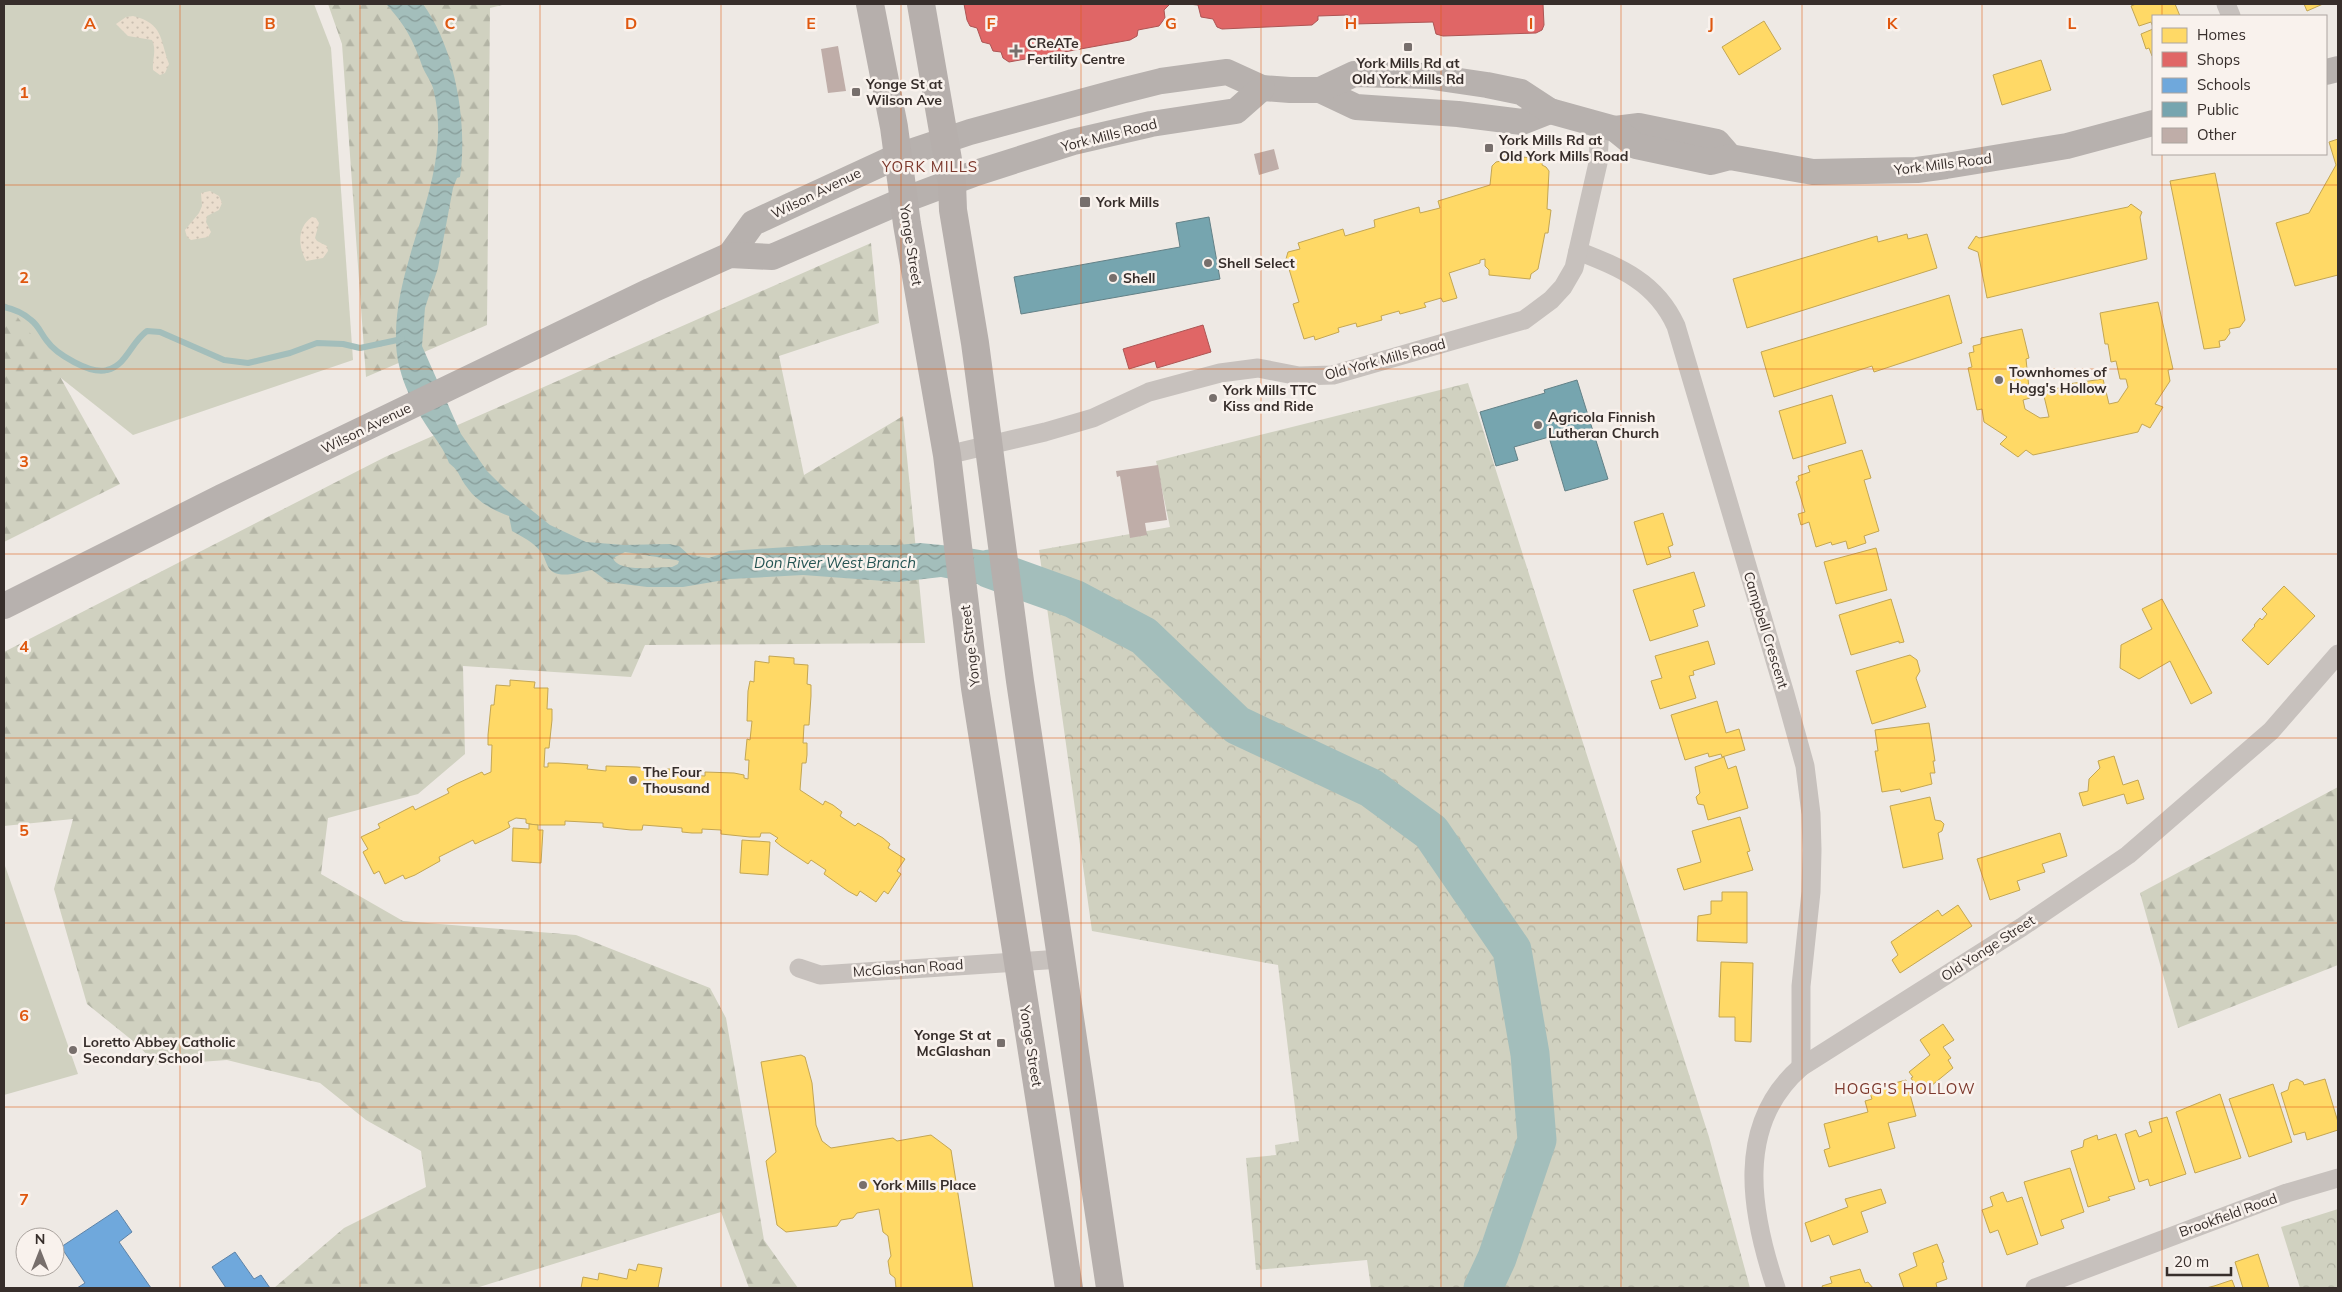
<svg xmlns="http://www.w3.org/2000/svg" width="2342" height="1292" font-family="Mulish,sans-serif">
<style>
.grass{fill:#d0d1c0}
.forest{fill:url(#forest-firs)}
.sand{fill:url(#sand-dots)}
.park{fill:url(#park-crowns)}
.water{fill:url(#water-waves);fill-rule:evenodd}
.homes{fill:#ffd966;stroke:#c3a654}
.shops{fill:#e06666;stroke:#ad5554}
.schools{fill:#6fa8dc;stroke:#5e83a7}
.public{fill:#76a5af;stroke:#638187}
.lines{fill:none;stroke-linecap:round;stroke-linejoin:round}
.stream{stroke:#a3bebb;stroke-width:6}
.river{stroke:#a3bebb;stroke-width:39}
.building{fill:#bfada8}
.street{stroke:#c7c1bd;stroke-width:19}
.secondary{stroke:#b7b1ae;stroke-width:26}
.primary{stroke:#b6afac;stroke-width:28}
.grid{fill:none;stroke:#df570e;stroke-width:1;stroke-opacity:0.55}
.poi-dot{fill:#776f6c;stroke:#f9f2ed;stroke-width:2}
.labels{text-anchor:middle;stroke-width:5;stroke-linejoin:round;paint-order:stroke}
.poi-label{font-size:14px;font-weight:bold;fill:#372e2b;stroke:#f9f2ed;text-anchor:start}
.street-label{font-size:14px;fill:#372e2b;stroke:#f9f2ed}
.neighbourhood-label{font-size:15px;letter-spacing:1px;fill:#7d392d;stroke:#f9f2ed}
.water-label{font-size:15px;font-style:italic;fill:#255453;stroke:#f9f2ed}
.grid-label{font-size:16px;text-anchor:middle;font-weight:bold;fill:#df570e;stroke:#f9f2ed;stroke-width:5;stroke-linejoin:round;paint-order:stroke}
</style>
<defs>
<pattern id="forest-firs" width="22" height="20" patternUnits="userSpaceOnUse" patternTransform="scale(1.25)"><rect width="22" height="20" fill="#d0d1c0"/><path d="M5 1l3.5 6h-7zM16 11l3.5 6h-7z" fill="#b3b4a5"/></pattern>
<pattern id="sand-dots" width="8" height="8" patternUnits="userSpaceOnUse" patternTransform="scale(1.25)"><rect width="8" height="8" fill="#ebdece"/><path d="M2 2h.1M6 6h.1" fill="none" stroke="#cabfb1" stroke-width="1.8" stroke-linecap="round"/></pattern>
<pattern id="park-crowns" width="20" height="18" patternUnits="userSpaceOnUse" patternTransform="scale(1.25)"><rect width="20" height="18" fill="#d0d1c0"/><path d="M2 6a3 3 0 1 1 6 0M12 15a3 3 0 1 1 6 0" fill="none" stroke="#b3b4a5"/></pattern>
<pattern id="water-waves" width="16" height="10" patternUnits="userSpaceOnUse" patternTransform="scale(1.25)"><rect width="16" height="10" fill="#a3bebb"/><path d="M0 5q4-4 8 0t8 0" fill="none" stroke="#869b98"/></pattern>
</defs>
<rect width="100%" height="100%" fill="#eee9e4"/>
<g class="grass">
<polygon points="4,4 314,4 331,48 353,360 133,435 4,333"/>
<polygon points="4,863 78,1074 4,1095"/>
</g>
<g class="forest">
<polygon points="328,4 506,4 490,8 487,325 366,377 342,44"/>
<polygon points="871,243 879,323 779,356 804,475 903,416 925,643 645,645 631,677 463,666 465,754 418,794 328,818 321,874 403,921 576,935 710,988 726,1018 764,1240 798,1288 749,1288 721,1212 476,1288 274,1288 344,1228 426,1187 421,1151 366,1120 320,1083 227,1060 158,1065 133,1041 87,1004 54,889 73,819 4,826 4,652 385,457"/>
<polygon points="4,303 8,305 49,357 120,484 4,542"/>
<polygon points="2338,787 2338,965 2178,1028 2140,893"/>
</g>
<g class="sand">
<path d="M 133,16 C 163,23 160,39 169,64 L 165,73 L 160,75 L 153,70 C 152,59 157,51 152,40 L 128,36 L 116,24 L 126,17 Z"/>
<polygon points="210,191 219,196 222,203 219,210 207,216 206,222 211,232 208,237 191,240 187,237 185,230 199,213 202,206 201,193"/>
<path d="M 312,217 L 316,218 L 319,223 L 315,238 L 317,241 L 327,246 L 328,251 L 323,258 L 306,261 C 298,246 297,227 312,217 Z"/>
</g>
<g class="park">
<polygon points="1468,383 1709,1137 1750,1288 1371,1288 1367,1260 1256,1270 1246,1158 1276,1155 1275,1145 1299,1141 1278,965 1092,931 1039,550 1170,527 1156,461"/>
<polygon points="2338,1209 2338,1288 2300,1288 2281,1227"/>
</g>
<path class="water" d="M 386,4 L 423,4 C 455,48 468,123 460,177 L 457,178 L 453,188 L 438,268 L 425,308 L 422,346 L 461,434 L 487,471 L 504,488 L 550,525 L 586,542 L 624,545 L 669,544 L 679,546 L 689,555 L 709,558 L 729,551 L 817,545 L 897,545 L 920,543 L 962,547 L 998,553 L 1040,587 L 998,588 L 941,577 L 898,582 L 803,575 L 730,579 L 683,587 L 647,587 L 608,582 L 592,570 C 581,572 563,578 553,572 C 546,568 546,558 541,552 C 533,542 523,537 512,531 L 509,516 C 492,510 476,501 466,486 C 459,476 460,472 449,463 C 445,451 436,439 428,428 C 411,402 396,372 396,340 C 394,255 456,176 433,88 C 431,81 426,75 423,68 C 413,40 406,26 386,4 ZM 625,552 L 676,560 L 679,561 L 678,564 L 672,567 C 658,567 618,573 613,558 Z"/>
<g class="homes">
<polygon points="2136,4 2175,4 2180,16 2153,16 2153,27 2151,22 2139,26 2131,6"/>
<polygon points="2304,4 2323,4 2307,11"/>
<polygon points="1764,21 1781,49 1739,75 1722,47"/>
<polygon points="2153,29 2153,55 2152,56 2149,48 2146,49 2141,34"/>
<polygon points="2041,60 2051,90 2002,105 1993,75"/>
<polygon points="2338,139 2338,275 2295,286 2276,223 2309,213 2336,165 2329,142"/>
<polygon points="1501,155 1543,159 1542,165 1546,167 1549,171 1547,209 1551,210 1548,233 1545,233 1538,269 1531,274 1530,279 1489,275 1489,270 1485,266 1485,259 1480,260 1480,263 1449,273 1457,298 1443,302 1441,298 1424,303 1426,307 1400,314 1399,311 1381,316 1382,320 1357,327 1356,323 1338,328 1339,332 1315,340 1314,336 1304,339 1293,304 1299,302 1286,259 1288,252 1300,249 1298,243 1343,229 1345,236 1375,227 1374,220 1419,207 1420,213 1440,208 1438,201 1490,185 1492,166 1496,162 1501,161"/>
<polygon points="2215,173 2245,320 2240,327 2229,329 2230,333 2225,340 2219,341 2220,347 2204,349 2170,181"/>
<polygon points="2131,204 2142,212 2140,217 2147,259 1987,298 1978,252 1968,248 1976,236 1979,238 2128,207"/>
<polygon points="1907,234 1908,239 1927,234 1937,268 1747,328 1733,279 1877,236 1878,242"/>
<polygon points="1949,295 1962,343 1874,372 1872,366 1774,397 1761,352"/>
<polygon points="2158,302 2173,369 2168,370 2170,381 2155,404 2163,407 2150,428 2142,424 2138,432 2033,455 2026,450 2018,457 2000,444 2007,437 1984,422 1982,409 1977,410 1968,368 1972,367 1969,353 1974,352 1973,346 1981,344 1981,338 2022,329 2029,358 2026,359 2030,398 2023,400 2025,409 2040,418 2049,417 2043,392 2062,387 2061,385 2103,379 2109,404 2118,402 2128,387 2126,379 2120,379 2116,361 2111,362 2108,344 2105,344 2100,313"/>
<polygon points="1832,395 1846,443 1793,459 1779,411"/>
<polygon points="1862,450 1871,478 1864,480 1879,531 1864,536 1866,543 1848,549 1846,541 1832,545 1831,542 1816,547 1809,522 1801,525 1798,514 1805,512 1796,482 1799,480 1798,476 1810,472 1808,466"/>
<polygon points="1663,513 1673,545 1668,547 1671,557 1647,565 1634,522"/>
<polygon points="1876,548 1887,590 1836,604 1824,562"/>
<polygon points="1694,572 1705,606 1693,610 1698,626 1650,641 1633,590"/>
<polygon points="2284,586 2315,616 2268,665 2242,640 2255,626 2254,625 2260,618 2262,620 2267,614 2262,609"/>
<polygon points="1891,599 1904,642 1899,643 1899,641 1851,655 1839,615"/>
<polygon points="2162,599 2212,693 2191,704 2170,661 2139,679 2120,668 2121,645 2152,629 2142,609"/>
<polygon points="1708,641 1715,664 1693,671 1694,675 1689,676 1696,698 1660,709 1651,681 1662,678 1655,656"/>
<polygon points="1910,655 1917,660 1920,671 1916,678 1926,707 1872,724 1856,671"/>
<polygon points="769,656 794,658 794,664 808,665 807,684 811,685 811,696 809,725 804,725 803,743 807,743 807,755 806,763 802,763 800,790 823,805 825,801 833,805 842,812 840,816 855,826 858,823 883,838 890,844 888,848 905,859 897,871 901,874 888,894 884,891 876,902 860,891 857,896 848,891 824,874 826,870 811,860 808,864 781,846 775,841 778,838 770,833 761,833 760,837 750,837 721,834 721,830 702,829 702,833 692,833 682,832 682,828 643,825 642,830 631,830 603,827 603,823 565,821 565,825 534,825 526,823 526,819 516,818 508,822 510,827 501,832 475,844 473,840 439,857 440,861 415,875 405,879 403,875 385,884 379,871 374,874 363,852 368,849 361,837 380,828 378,824 405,810 413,806 415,810 449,793 447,789 456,784 482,772 484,775 491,772 492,745 488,745 488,735 491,705 494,705 496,685 510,686 510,680 535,682 534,688 548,688 547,709 552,709 552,720 549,748 545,748 544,767 548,767 548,763 558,763 588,765 587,769 606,771 606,766 637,767 646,768 645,773 666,774 666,769 676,769 686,771 686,775 705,776 705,772 734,773 744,775 744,778 748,779 749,760 745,760 747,739 750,740 752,721 747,721 748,691 750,681 754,682 755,661 769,663"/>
<polygon points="1717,701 1726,733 1739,729 1745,750 1722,757 1721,754 1709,757 1708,753 1685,760 1671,715"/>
<polygon points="1929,723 1935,761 1933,761 1935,773 1930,773 1932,784 1901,792 1900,789 1882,792 1875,751 1878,751 1875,730"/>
<polygon points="2114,756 2123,785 2138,780 2144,799 2127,804 2124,794 2083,806 2079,793 2088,791 2089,779 2100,768 2098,761"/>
<polygon points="1724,757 1728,769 1736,766 1748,808 1708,820 1704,805 1698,804 1696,797 1700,793 1695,767"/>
<polygon points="1930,797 1935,820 1941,821 1944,824 1942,831 1938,833 1943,859 1903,868 1890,806"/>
<polygon points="1740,817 1750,851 1747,852 1753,870 1684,890 1677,869 1701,862 1692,831"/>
<polygon points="529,824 538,825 538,830 543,830 541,863 512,861 513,828 529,829"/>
<polygon points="2060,833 2067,856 2042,864 2045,872 2017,881 2020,890 1990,900 1977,859"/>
<polygon points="742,840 770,842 768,875 740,873"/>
<polygon points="1722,892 1747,892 1747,943 1697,941 1698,916 1711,914 1711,901 1722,901"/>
<polygon points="1958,905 1972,926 1900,973 1892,960 1898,955 1891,942 1938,910 1942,916"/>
<polygon points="1721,962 1753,963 1751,1042 1735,1041 1735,1017 1719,1017"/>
<polygon points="1943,1024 1954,1040 1943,1047 1951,1058 1948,1060 1953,1068 1920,1095 1914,1086 1915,1085 1911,1078 1913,1077 1909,1072 1930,1055 1920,1040"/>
<polygon points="801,1055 805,1057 812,1083 816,1125 822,1141 831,1148 893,1138 897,1141 931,1135 951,1150 973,1288 896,1288 895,1278 890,1274 888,1261 891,1256 888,1236 883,1232 879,1209 857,1213 853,1218 841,1220 837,1226 786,1232 777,1225 766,1161 776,1152 761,1062"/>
<polygon points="2297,1079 2303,1082 2304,1085 2325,1079 2338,1122 2338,1130 2307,1140 2305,1132 2294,1135 2281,1093 2288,1090 2290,1082"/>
<polygon points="1906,1080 1916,1116 1888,1123 1895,1148 1829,1167 1824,1150 1830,1148 1824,1124 1868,1112 1865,1101 1872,1099 1869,1090"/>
<polygon points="2273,1084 2292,1142 2249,1157 2229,1099"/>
<polygon points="2220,1094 2241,1158 2195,1173 2176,1112"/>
<polygon points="2167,1117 2186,1174 2150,1186 2148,1179 2139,1182 2125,1134 2136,1130 2139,1137 2152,1132 2149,1122"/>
<polygon points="2116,1134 2135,1189 2108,1197 2110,1200 2088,1207 2071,1151 2083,1147 2084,1140 2097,1135 2098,1140"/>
<polygon points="2070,1168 2084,1212 2061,1220 2064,1228 2041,1236 2024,1182"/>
<polygon points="1881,1189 1886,1203 1861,1212 1868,1232 1833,1245 1829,1235 1811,1242 1805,1223 1848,1207 1845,1199"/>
<polygon points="2003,1192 2007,1202 2022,1197 2038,1244 2007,1255 1998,1230 1990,1233 1982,1210 1993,1206 1990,1197"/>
<polygon points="1937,1244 1944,1262 1942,1263 1947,1279 1936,1283 1937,1288 1904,1288 1899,1274 1917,1266 1913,1253"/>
<polygon points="2258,1254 2269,1288 2243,1288 2235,1262"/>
<polygon points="638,1264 662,1268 658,1288 581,1288 583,1277 598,1280 599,1273 627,1279 629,1269 636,1271"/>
<polygon points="1857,1270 1860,1269 1865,1283 1868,1282 1873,1288 1823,1288 1822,1286 1832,1283 1830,1277"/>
<polygon points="2232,1280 2235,1288 2206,1288 2214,1286"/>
</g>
<g class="shops">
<polygon points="964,4 1170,4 1164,10 1165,18 1159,26 1138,30 1137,36 1130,40 1009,62 1003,58 1001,52 993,51 990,44 982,42 977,28 970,26 967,20"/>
<polygon points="1188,4 1543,4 1544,25 1542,30 1536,33 1443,36 1436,34 1433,22 1354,24 1348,19 1348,15 1318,16 1318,20 1312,25 1222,29 1217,27 1213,19 1201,17 1198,5"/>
<polygon points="1203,325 1211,352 1157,368 1155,361 1129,369 1123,349"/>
</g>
<g class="schools">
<polygon points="117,1210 132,1232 119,1242 151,1288 77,1288 85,1283 61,1247"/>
<polygon points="235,1252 254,1279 261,1275 270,1288 226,1288 212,1267"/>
</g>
<g class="public">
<polygon points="1209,217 1220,279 1021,314 1014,277 1180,247 1176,223"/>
<polygon points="1577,380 1608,479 1565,491 1549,437 1514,447 1518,460 1496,466 1480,412 1545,393 1544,390"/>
</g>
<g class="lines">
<path class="stream" d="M 4,307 C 14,309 23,313 31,320 C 39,326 41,334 47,341 C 56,354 91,375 107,370 C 127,365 131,342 147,331 L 160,332 L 224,360 L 248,363 L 290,353 L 317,343 L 343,344 L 360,348 L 402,339"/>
<polyline class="river" points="990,569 1074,599 1144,636 1237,725 1371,788 1431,832 1512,950 1530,1054 1537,1140 1497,1258 1483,1288"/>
</g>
<g class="building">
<polygon points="838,46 846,91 828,93 821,49"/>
<polygon points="1274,149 1279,169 1259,175 1254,154"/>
<polygon points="1158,465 1167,520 1145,523 1147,535 1130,538 1120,476 1117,477 1116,471"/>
</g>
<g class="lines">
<g class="street">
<polyline points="2226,4 2231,16"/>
<path d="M 1578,251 C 1621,268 1656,282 1676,326 L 1785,694 L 1805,766 L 1811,814 L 1812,850 L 1811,892 L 1801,986 L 1801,1067"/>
<polyline points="947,455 1045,432 1093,418 1149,392 1220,373 1258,368 1299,376 1333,375 1524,320 1551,300 1563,287 1574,268 1598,163 1600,125"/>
<polyline points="799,968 820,975 1061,959"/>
<path d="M 1776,1288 C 1751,1214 1734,1125 1801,1067 L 2022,927 L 2128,855 L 2271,731 L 2338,654"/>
<polyline points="2035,1288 2287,1193 2338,1178"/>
</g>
<g class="secondary">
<polyline points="2326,72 2338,69"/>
<polyline points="1320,90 1356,107 1458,114 1522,122 1550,111"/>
<polyline points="1615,129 1639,126 1717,142 1730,157"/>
<polyline points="730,255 753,223 898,156 970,132 1121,91 1161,81 1227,72 1262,88 1290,90 1320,90 1354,74 1426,76 1487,85 1521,92 1550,111 1615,129 1636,146 1711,162 1730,157 1813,172 1917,170 1946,166 2067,146 2153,123"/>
<polyline points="4,606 222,497 650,291 730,255 772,257 904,200 976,173 1073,142 1151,124 1236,111 1262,88"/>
</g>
<g class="primary">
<polyline points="870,4 894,127 907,224 947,455 975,688 1069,1288"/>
<polyline points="921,4 952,183 953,210 975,343 1020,681 1110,1288"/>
</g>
</g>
<path class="grid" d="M 180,4 L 180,1288M 360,4 L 360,1288M 540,4 L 540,1288M 721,4 L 721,1288M 901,4 L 901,1288M 1081,4 L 1081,1288M 1261,4 L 1261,1288M 1441,4 L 1441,1288M 1621,4 L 1621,1288M 1802,4 L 1802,1288M 1982,4 L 1982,1288M 2162,4 L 2162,16M 2162,154 L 2162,1288M 4,185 L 2338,185M 4,369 L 2338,369M 4,554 L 2338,554M 4,738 L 2338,738M 4,923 L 2338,923M 4,1107 L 2338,1107"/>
<g class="poi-dot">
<rect x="1403" y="42" width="10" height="10" rx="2.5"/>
<path d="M1013.5 43.5h5v5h5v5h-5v5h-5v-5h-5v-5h5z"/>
<rect x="851" y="87" width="10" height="10" rx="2.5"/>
<rect x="1484" y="143" width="10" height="10" rx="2.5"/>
<rect x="1079" y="196" width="12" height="12" rx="2.5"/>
<circle cx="1208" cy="263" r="5"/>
<circle cx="1113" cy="278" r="5"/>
<circle cx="1999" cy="380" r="5"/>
<circle cx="1213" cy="398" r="5"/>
<circle cx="1538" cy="425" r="5"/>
<circle cx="633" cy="780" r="5"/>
<rect x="996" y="1038" width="10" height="10" rx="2.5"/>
<circle cx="73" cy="1050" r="5"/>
<circle cx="863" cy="1185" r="5"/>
</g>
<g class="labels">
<g class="poi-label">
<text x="1027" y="48">CReATe<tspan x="1027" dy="16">Fertility Centre</tspan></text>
<text x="1408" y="68" text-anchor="middle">York Mills Rd at<tspan x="1408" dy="16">Old York Mills Rd</tspan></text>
<text x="866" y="89">Yonge St at<tspan x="866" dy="16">Wilson Ave</tspan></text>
<text x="1499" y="145">York Mills Rd at<tspan x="1499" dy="16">Old York Mills Road</tspan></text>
<text x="1096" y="207">York Mills</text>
<text x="1218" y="268">Shell Select</text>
<text x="1123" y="283">Shell</text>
<text x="2009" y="377">Townhomes of<tspan x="2009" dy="16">Hogg's Hollow</tspan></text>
<text x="1223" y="395">York Mills TTC<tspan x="1223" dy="16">Kiss and Ride</tspan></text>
<text x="1548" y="422">Agricola Finnish<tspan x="1548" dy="16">Lutheran Church</tspan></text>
<text x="643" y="777">The Four<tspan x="643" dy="16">Thousand</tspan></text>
<text x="991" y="1040" text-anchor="end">Yonge St at<tspan x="991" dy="16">McGlashan</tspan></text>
<text x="83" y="1047">Loretto Abbey Catholic<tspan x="83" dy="16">Secondary School</tspan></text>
<text x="873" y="1190">York Mills Place</text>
</g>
<g class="street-label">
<text transform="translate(1109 135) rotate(-14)" y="5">York Mills Road</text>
<text transform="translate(1943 164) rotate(-7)" y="5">York Mills Road</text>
<text transform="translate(816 193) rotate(-26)" y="5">Wilson Avenue</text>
<text transform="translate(911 245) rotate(81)" y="5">Yonge Street</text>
<text transform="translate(1385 359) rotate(-15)" y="5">Old York Mills Road</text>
<text transform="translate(366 428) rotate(-26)" y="5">Wilson Avenue</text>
<text transform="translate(1766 630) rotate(73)" y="5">Campbell Crescent</text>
<text transform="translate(970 646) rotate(-97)" y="5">Yonge Street</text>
<text transform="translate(1988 948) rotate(-33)" y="5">Old Yonge Street</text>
<text transform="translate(908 968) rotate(-4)" y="5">McGlashan Road</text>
<text transform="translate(1031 1046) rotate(81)" y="5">Yonge Street</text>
<text transform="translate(2228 1215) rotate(-20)" y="5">Brookfield Road</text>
</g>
<g class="neighbourhood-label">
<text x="930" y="172">YORK MILLS</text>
<text x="1905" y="1094">HOGG'S HOLLOW</text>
</g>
<g class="water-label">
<text x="835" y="568">Don River West Branch</text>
</g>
</g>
<g class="grid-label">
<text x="90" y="29">A</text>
<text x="270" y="29">B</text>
<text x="450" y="29">C</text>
<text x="631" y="29">D</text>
<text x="811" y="29">E</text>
<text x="991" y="29">F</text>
<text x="1171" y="29">G</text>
<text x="1351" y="29">H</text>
<text x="1531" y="29">I</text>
<text x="1711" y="29">J</text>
<text x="1892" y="29">K</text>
<text x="2072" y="29">L</text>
<text x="24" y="98">1</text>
<text x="24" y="283">2</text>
<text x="24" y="467">3</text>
<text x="24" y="652">4</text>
<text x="24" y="836">5</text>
<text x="24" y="1021">6</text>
<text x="24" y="1205">7</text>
</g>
<rect width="2342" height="1292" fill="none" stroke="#372e2b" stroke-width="10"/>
<rect x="2152" y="15" width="175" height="140" fill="#f9f2ed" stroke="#aba49f"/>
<rect x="2162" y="28" width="25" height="15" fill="#ffd966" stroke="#aba49f"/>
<text x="2197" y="40" font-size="15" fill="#372e2b">Homes</text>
<rect x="2162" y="52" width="25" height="15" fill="#e06666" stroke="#aba49f"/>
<text x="2197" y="65" font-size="15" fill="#372e2b">Shops</text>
<rect x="2162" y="78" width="25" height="15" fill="#6fa8dc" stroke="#aba49f"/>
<text x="2197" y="90" font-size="15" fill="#372e2b">Schools</text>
<rect x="2162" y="102" width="25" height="15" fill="#76a5af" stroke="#aba49f"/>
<text x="2197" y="115" font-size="15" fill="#372e2b">Public</text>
<rect x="2162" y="128" width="25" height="15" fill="#bfada8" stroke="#aba49f"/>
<text x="2197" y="140" font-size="15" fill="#372e2b">Other</text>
<g transform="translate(40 1252)"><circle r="24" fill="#f9f2ed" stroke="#aba49f"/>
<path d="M0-4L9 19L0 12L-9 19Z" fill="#776f6c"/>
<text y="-8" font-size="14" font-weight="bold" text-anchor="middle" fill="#372e2b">N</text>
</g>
<path d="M2167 1267v8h64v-8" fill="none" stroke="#372e2b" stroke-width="2.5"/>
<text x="2174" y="1267" font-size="15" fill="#372e2b" stroke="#f9f2ed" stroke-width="4" paint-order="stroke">20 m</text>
</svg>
